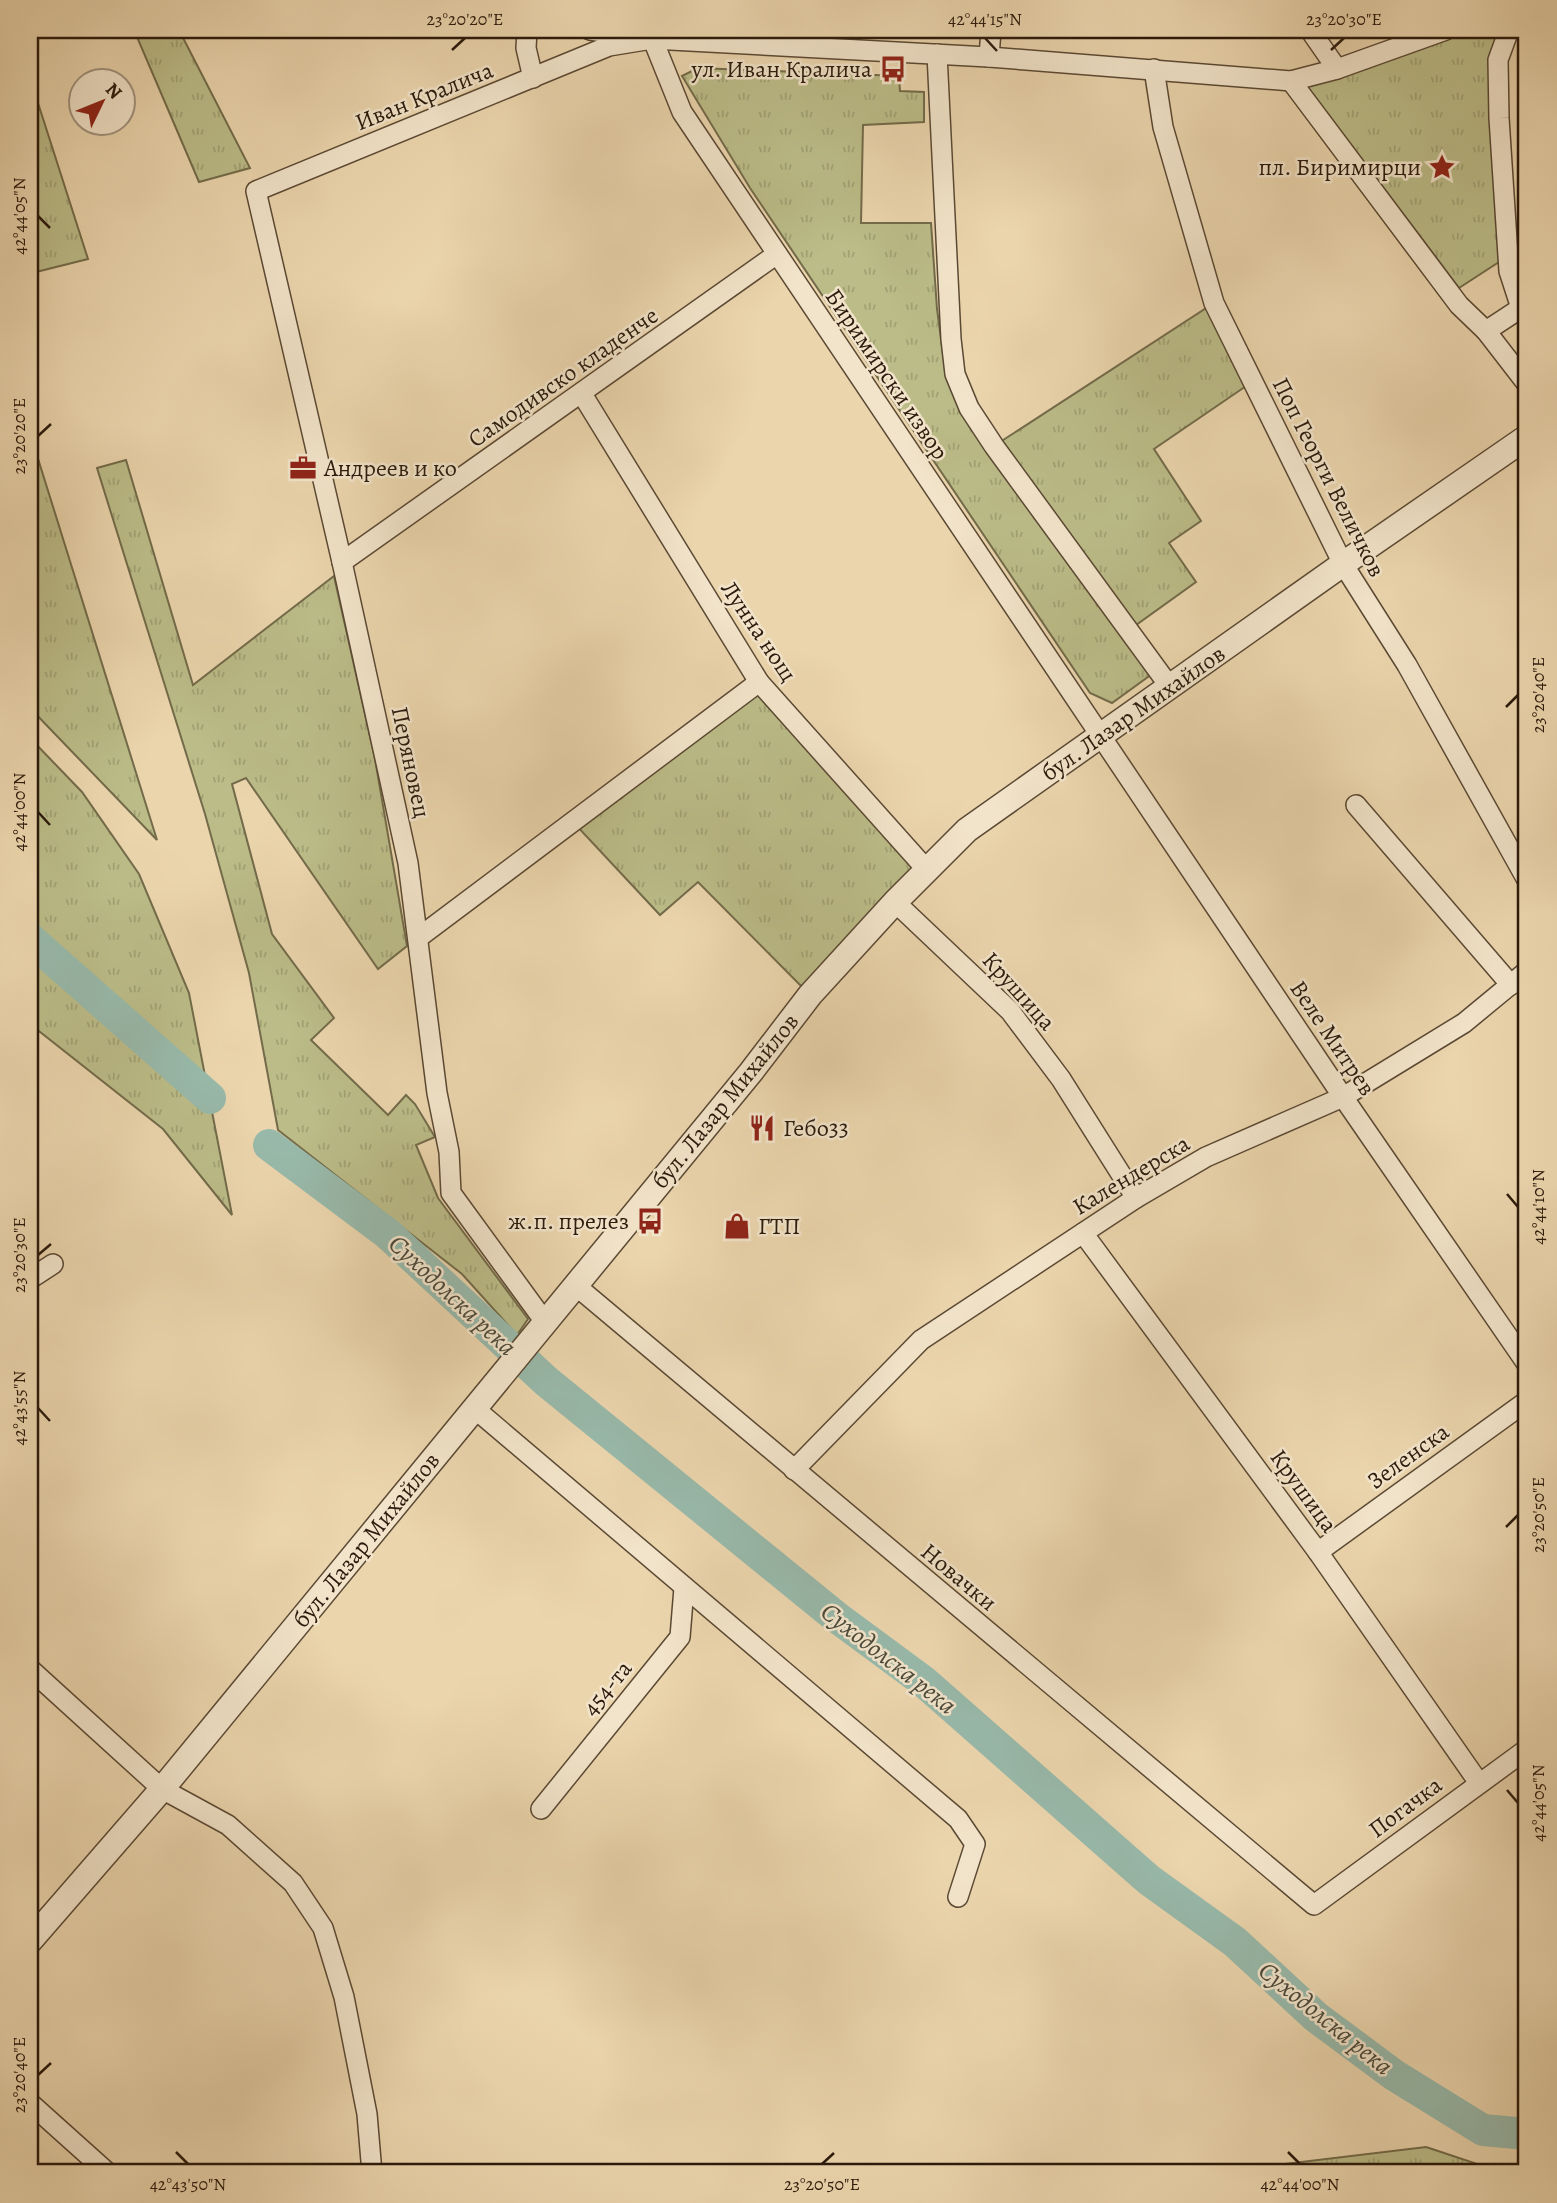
<svg xmlns="http://www.w3.org/2000/svg" width="1557" height="2203" font-family="Alegreya,serif">
<style>
.grass{fill:url(#grass-tufts);stroke:#736b4a;stroke-width:2}
.lines{fill:none;stroke-linecap:round;stroke-linejoin:round}
.river{stroke:#98b9aa;stroke-width:32}
.minor-casing{stroke:#5b4934;stroke-width:22}
.tertiary-casing{stroke:#5b4934;stroke-width:27}
.minor{stroke:#f2e4ca;stroke-width:19}
.tertiary{stroke:#f2e4ca;stroke-width:24}
.ticks{fill:none;stroke:#2b1a0c;stroke-width:2.5}
.labels{text-anchor:middle;stroke-width:5;stroke-linejoin:round;paint-order:stroke}
.poi-label{font-size:24px;fill:#2b1a0c;stroke:#f2e4ca;text-anchor:end}
.street-label{font-size:24px;fill:#2b1a0c;stroke:#f2e4ca}
.water-label{font-size:26px;font-style:italic;fill:#4c4a3b;stroke:#f2e4ca}
.neatline{fill:none;stroke:#2b1a0c;stroke-width:2.5}
.ticks-label{font-size:18px;text-anchor:middle;fill:#2b1a0c}
</style>
<defs>
<pattern id="grass-tufts" width="24" height="20" patternUnits="userSpaceOnUse" patternTransform="scale(1.75)"><rect width="24" height="20" fill="#bbbc88"/><path d="M3 7l-1-3M5 7V3M7 7l1-3M15 17l-1-3M17 17v-4M19 17l1-3" fill="none" stroke="#a1a174"/></pattern>
</defs>
<rect width="100%" height="100%" fill="#ebd5ad"/>
<filter id="stains"><feTurbulence type="fractalNoise" baseFrequency=".00286" numOctaves="4"/><feColorMatrix values="0 0 0 0 .2 0 0 0 0 .09 0 0 0 0 .02 0 0 0 .5 -.17"/></filter>
<radialGradient id="worn" r=".72"><stop offset=".6" stop-color="#630" stop-opacity="0"/><stop offset="1" stop-color="#630" stop-opacity=".3"/></radialGradient>
<g class="grass">
<polygon points="134,30 179,30 250,168 199,182"/>
<polygon points="1469,30 1502,30 1499,262 1459,288 1306,85 1348,74"/>
<polygon points="698,68 899,76 900,91 924,92 924,122 863,125 861,223 931,223 937,309 946,377 1152,674 1112,703 1090,693 750,188 682,76"/>
<polygon points="30,78 88,259 36,272 30,252"/>
<polygon points="1214,303 1252,382 1154,449 1201,521 1169,543 1196,582 1129,630 994,446"/>
<polygon points="30,433 157,840 30,708"/>
<polygon points="126,460 193,685 334,576 375,759 407,946 378,969 246,778 232,784 272,934 334,1018 311,1040 388,1115 406,1095 415,1104 435,1137 416,1145 438,1198 528,1319 517,1335 462,1274 278,1130 249,973 205,814 97,468"/>
<polygon points="759,682 927,870 810,995 698,882 660,915 573,822"/>
<polygon points="30,738 82,792 139,874 189,993 232,1215 163,1129 30,1024"/>
<polygon points="1426,2147 1504,2173 1527,2169 1527,2173 1209,2173"/>
</g>
<g class="lines">
<g class="river">
<polyline points="30,939 210,1098"/>
<polyline points="269,1145 388,1234 546,1381 835,1616 923,1681 1149,1880 1235,1942 1316,2017 1394,2075 1483,2130 1527,2134"/>
</g>
<g class="minor-casing">
<g id="minor">
<polyline points="527,30 526,48 533,78"/>
<polyline points="590,30 652,39 989,57 1291,81 1337,69 1446,30"/>
<polyline points="649,30 682,112 1343,1097 1527,1364"/>
<polyline points="1310,30 1337,69"/>
<polyline points="1509,30 1498,60 1499,118 1509,271 1521,308 1527,317"/>
<polyline points="937,54 951,339 955,374 969,408 994,446 1170,687"/>
<polyline points="989,57 991,30"/>
<polyline points="1154,69 1163,127 1214,303 1343,564 1407,665 1527,880"/>
<polyline points="1291,81 1459,305 1486,331 1527,384"/>
<polyline points="1486,331 1521,308"/>
<polyline points="582,394 759,682 927,870"/>
<polyline points="342,562 777,254"/>
<polyline points="1356,805 1511,985"/>
<polyline points="895,902 1010,1011 1061,1079 1136,1198"/>
<polyline points="418,938 759,682"/>
<polyline points="1083,1233 1318,1552 1479,1783"/>
<polyline points="30,1279 53,1264"/>
<polyline points="575,1285 1314,1905 1527,1749"/>
<polyline points="545,1322 451,1193 449,1152 437,1093 408,863 342,562 256,191 609,46 652,39"/>
<polyline points="474,1408 958,1819 975,1844 958,1897"/>
<polyline points="794,1470 921,1340 1136,1198 1206,1157 1343,1097 1464,1023 1527,971"/>
<polyline points="1318,1552 1527,1401"/>
<polyline points="30,1669 162,1789 228,1825 293,1883 323,1928 344,1997 367,2114 372,2173"/>
<polyline points="541,1809 680,1637 684,1588"/>
<polyline points="30,2103 108,2173"/>
</g>
</g>
<g class="tertiary-casing">
<polyline id="tertiary" points="30,1941 162,1789 751,1072 810,995 895,902 967,830 1343,564 1527,437"/>
</g>
<use href="#minor" class="minor"/>
<use href="#tertiary" class="tertiary"/>
</g>
<path class="ticks" d="M 985,38 L 997,51M 452,50 L 465,38M 1331,50 L 1344,38M 38,216 L 50,228M 38,436 L 51,424M 1506,707 L 1518,695M 38,812 L 50,825M 1507,1194 L 1518,1207M 38,1255 L 51,1244M 38,1408 L 50,1421M 1506,1527 L 1518,1515M 1507,1790 L 1518,1803M 38,2075 L 51,2063M 176,2152 L 188,2164M 1288,2152 L 1300,2164M 822,2164 L 834,2153"/>
<defs>
<g id="bus-bare" transform="scale(2.1)"><path d="M-5-6H5V4H4V6H2V4H-2V6H-4V4H-5ZM-3.5-4V0h7V-4ZM-3.5 1.2v1.5H-2V1.2ZM2 1.2v1.5H3.5V1.2Z" fill="#8f2418" stroke="#f2e4ca" stroke-width="2.5" paint-order="stroke"/></g>
<g id="sight-bare" transform="scale(2.1)"><path d="M0-6L1.8-2.2L6-1.7L2.9 1.2L3.7 5.4L0 3.3L-3.7 5.4L-2.9 1.2L-6-1.7L-1.8-2.2Z" fill="#8f2418" stroke="#f2e4ca" stroke-width="2.5" paint-order="stroke"/></g>
<g id="office-bare" transform="scale(2.1)"><path d="M-6-3h4V-5.5h4V-3h4V5H-6ZM-1-4.5V-3h2v-1.5ZM-6 0V1H6V0Z" fill="#8f2418" stroke="#f2e4ca" stroke-width="2.5" paint-order="stroke"/></g>
<g id="restaurant-bare" transform="scale(2.1)"><path d="M-5-6h1v4h1v-4h1v4h1v-4h1v5L-1.5 .5V6h-2V.5L-5-1ZM5-6V6H3V1.5H1.5Q1.5-4 5-6Z" fill="#8f2418" stroke="#f2e4ca" stroke-width="2.5" paint-order="stroke"/></g>
<g id="shop-bare" transform="scale(2.1)"><path d="M-5-2.5h2.3a2.7 3.5 0 0 1 5.4 0H5L5.5 6h-11ZM-1.5-2.5h3a1.5 2.3 0 0 0-3 0Z" fill="#8f2418" stroke="#f2e4ca" stroke-width="2.5" paint-order="stroke"/></g>
</defs>
<g fill-rule="evenodd">
<use href="#bus-bare" x="893" y="69"/>
<use href="#sight-bare" x="1442" y="167"/>
<use href="#office-bare" x="303" y="468"/>
<use href="#restaurant-bare" x="762" y="1128"/>
<use href="#bus-bare" x="650" y="1221"/>
<use href="#shop-bare" x="737" y="1226"/>
</g>
<g class="labels">
<g class="poi-label">
<text x="872" y="77">ул. Иван Кралича</text>
<text x="1421" y="175">пл. Биримирци</text>
<text x="324" y="476" text-anchor="start">Андреев и ко</text>
<text x="783" y="1136" text-anchor="start">Гебо33</text>
<text x="629" y="1229">ж.п. прелез</text>
<text x="758" y="1234" text-anchor="start">ГТП</text>
</g>
<g class="street-label">
<text transform="translate(424 96) rotate(-22)" y="8">Иван Кралича</text>
<text transform="translate(887 374) rotate(56)" y="8">Биримирски извор</text>
<text transform="translate(563 377) rotate(-35)" y="8">Самодивско кладенче</text>
<text transform="translate(1329 477) rotate(63)" y="8">Поп Георги Величков</text>
<text transform="translate(759 631) rotate(56)" y="8">Лунна нощ</text>
<text transform="translate(1133 713) rotate(-35)" y="8">бул. Лазар Михайлов</text>
<text transform="translate(411 762) rotate(78)" y="8">Перяновец</text>
<text transform="translate(1019 991) rotate(48)" y="8">Крушица</text>
<text transform="translate(1333 1038) rotate(56)" y="8">Веле Митрев</text>
<text transform="translate(725 1101) rotate(-51)" y="8">бул. Лазар Михайлов</text>
<text transform="translate(1131 1175) rotate(-31)" y="8">Календерска</text>
<text transform="translate(1408 1456) rotate(-36)" y="8">Зеленска</text>
<text transform="translate(1304 1491) rotate(54)" y="8">Крушица</text>
<text transform="translate(366 1540) rotate(-51)" y="8">бул. Лазар Михайлов</text>
<text transform="translate(959 1577) rotate(40)" y="8">Новачки</text>
<text transform="translate(607 1688) rotate(-51)" y="8">454-та</text>
<text transform="translate(1405 1807) rotate(-37)" y="8">Погачка</text>
</g>
<g class="water-label">
<text transform="translate(453 1295) rotate(43)" y="9">Суходолска река</text>
<text transform="translate(889 1658) rotate(38)" y="9">Суходолска река</text>
<text transform="translate(1326 2018) rotate(39)" y="9">Суходолска река</text>
</g>
</g>
<rect width="1557" height="2203" fill="none" stroke="#ebd5ad" stroke-width="77"/>
<g transform="translate(102 102) rotate(47)"><circle r="33" fill="#f2e4ca" stroke="#a2937e" stroke-width="2"/>
<path d="M0-5L12 26L0 18L-12 26Z" fill="#8f2418"/>
<text y="-10" font-size="19" font-weight="bold" text-anchor="middle" fill="#2b1a0c">N</text>
</g>
<rect x="38" y="38" width="1480" height="2126" class="neatline"/>
<g class="ticks-label">
<text x="465" y="25">23°20'20"E</text>
<text x="985" y="25">42°44'15"N</text>
<text x="1344" y="25">23°20'30"E</text>
<text transform="translate(19 216) rotate(-90)" y="6">42°44'05"N</text>
<text transform="translate(19 436) rotate(-90)" y="6">23°20'20"E</text>
<text transform="translate(1538 695) rotate(-90)" y="6">23°20'40"E</text>
<text transform="translate(19 812) rotate(-90)" y="6">42°44'00"N</text>
<text transform="translate(1538 1207) rotate(-90)" y="6">42°44'10"N</text>
<text transform="translate(19 1255) rotate(-90)" y="6">23°20'30"E</text>
<text transform="translate(19 1408) rotate(-90)" y="6">42°43'55"N</text>
<text transform="translate(1538 1515) rotate(-90)" y="6">23°20'50"E</text>
<text transform="translate(1538 1803) rotate(-90)" y="6">42°44'05"N</text>
<text transform="translate(19 2075) rotate(-90)" y="6">23°20'40"E</text>
<text x="188" y="2190">42°43'50"N</text>
<text x="822" y="2190">23°20'50"E</text>
<text x="1300" y="2190">42°44'00"N</text>
</g>
<rect width="100%" height="100%" filter="url(#stains)"/>
<rect width="100%" height="100%" fill="url(#worn)"/>
</svg>
